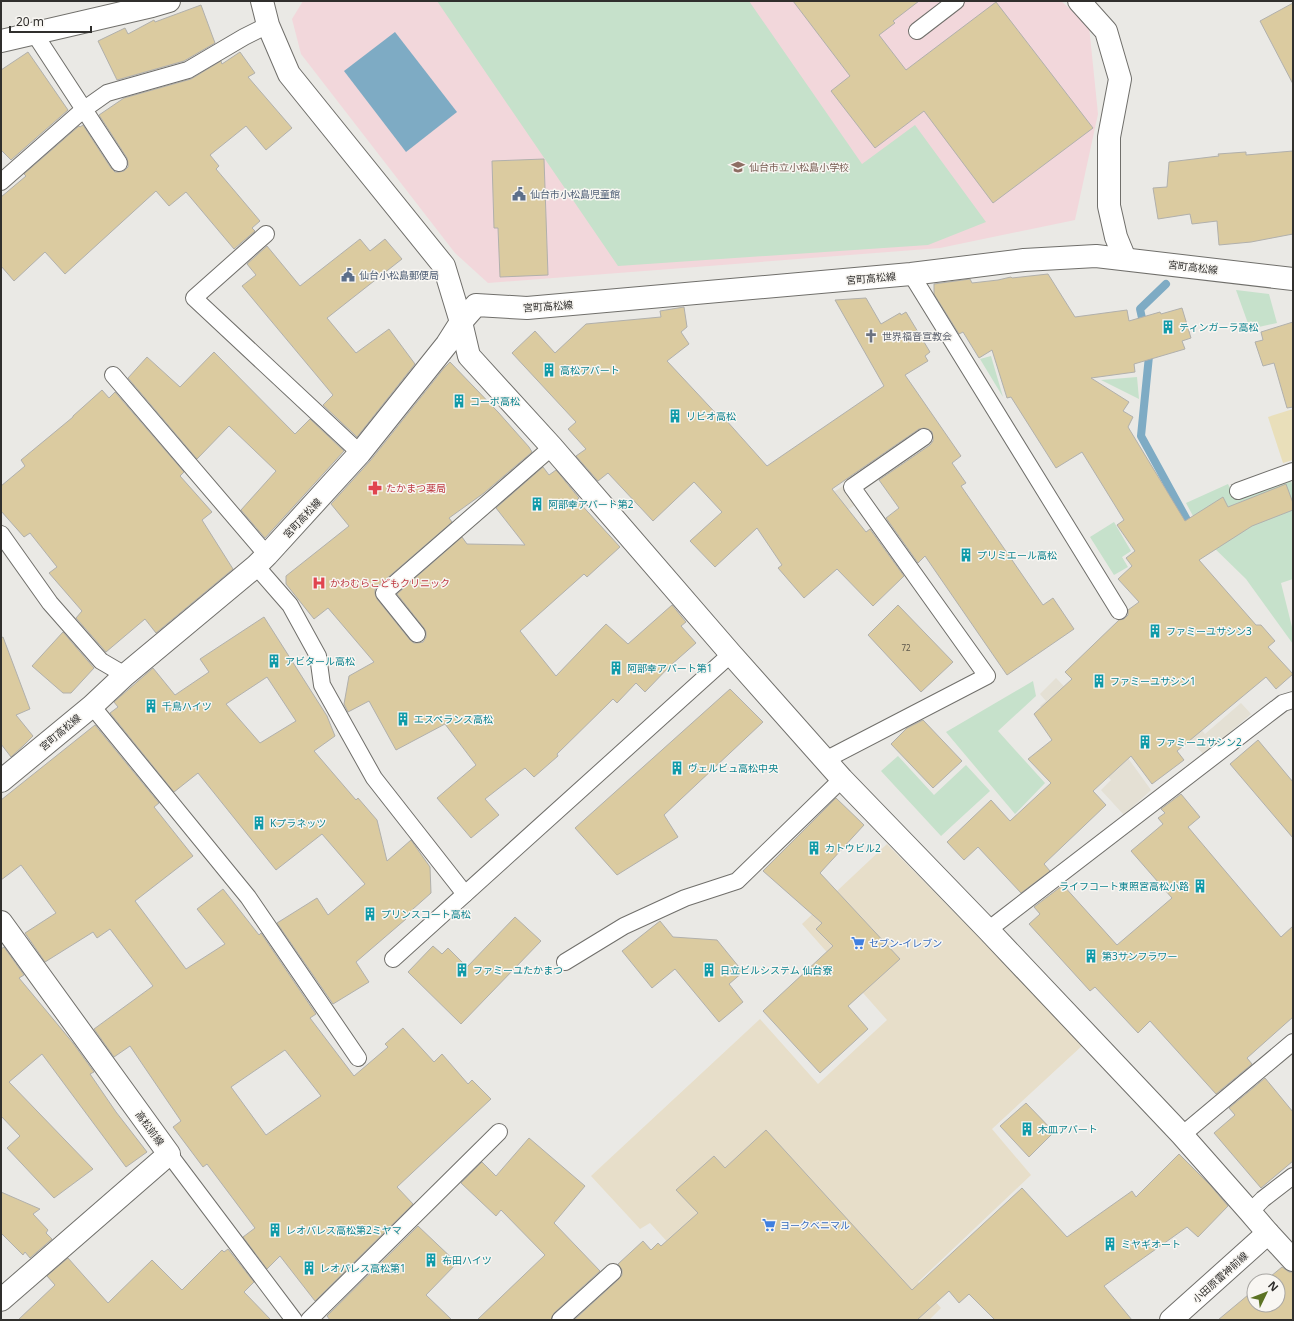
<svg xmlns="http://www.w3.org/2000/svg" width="1294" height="1321" font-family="'Noto Sans','Noto Sans JP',sans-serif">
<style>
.commercial{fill:#e7dec9}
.built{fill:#e4e0d4}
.education{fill:#f2d7db}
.green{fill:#c6e1cb}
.sand{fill:#e9dfba}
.water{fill:#7eabc4}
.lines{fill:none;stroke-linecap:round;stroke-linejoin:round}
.stream{stroke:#7eabc4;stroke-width:8}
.building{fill:#dbcba0;stroke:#b1b0ac;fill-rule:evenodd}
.service-casing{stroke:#706f6b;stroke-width:18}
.minor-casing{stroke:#706f6b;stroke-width:24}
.tertiary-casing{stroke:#706f6b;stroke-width:24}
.service{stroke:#fff;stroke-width:16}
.minor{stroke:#fff;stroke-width:22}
.tertiary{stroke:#fff;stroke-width:22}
.labels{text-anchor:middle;stroke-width:3;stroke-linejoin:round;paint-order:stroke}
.number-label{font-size:8px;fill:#5b564a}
.education-label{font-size:10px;fill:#785e54;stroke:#f8f6f2;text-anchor:start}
.service-label{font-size:10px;fill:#4e5e75;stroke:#f8f6f2;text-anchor:start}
.street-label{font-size:10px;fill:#302f2d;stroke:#f8f6f2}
.culture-label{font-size:10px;fill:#0d838f;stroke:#f8f6f2;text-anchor:start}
.worship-label{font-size:10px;fill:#5b616d;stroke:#f8f6f2;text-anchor:start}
.health-label{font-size:10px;fill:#be3a42;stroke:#f8f6f2;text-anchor:start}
.shop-label{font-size:10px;fill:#366cbe;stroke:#f8f6f2;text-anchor:start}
</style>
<rect width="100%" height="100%" fill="#eae9e5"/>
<polygon class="commercial" points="887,844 1084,1044 992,1129 1031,1175 918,1282 941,1308 929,1320 739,1320 650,1223 640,1229 591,1176 760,1019 818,1084 887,1020 802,924"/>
<g class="built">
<polygon points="843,486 855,505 830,522 817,503"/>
<polygon points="1116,623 1155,677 1205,734 1241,703 1251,714 1204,755 1101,637"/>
<polygon points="1056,678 1080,703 1102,722 1151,790 1124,815 1101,790 1111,780 1040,706 1046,701 1040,694"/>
</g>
<polygon class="education" points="303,1 1061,1 1089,26 1098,114 1075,220 940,248 488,283 455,253 301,54 292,19"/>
<g class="green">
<polygon points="437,1 749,1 862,164 915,125 986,222 928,245 618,266"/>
<polygon points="1236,290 1269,294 1277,323 1250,329"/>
<polygon points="991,356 1003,397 980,359"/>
<polygon points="1137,377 1139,399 1101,380"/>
<polygon points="1291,481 1293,487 1293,579 1281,583 1292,627 1293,627 1293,644 1246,579 1206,540 1186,503 1228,484 1236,499"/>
<polygon points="1114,522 1131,551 1122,557 1128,567 1114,575 1090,537"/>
<polygon points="1033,681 1036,696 998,731 1045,783 1015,814 946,732"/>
<polygon points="898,756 934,795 966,765 990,791 941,836 881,771"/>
</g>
<polygon class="sand" points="1293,409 1293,460 1283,463 1268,417"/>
<polygon class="water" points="395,32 457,112 406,152 344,71"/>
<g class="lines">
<g class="stream">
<polyline points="1144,327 1140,309 1166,284"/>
<polyline points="1148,350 1149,356 1141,436 1192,529"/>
</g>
</g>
<g class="building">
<polygon points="793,1 919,1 893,21 895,23 879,35 906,70 996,2 1093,128 993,203 924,111 875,148 831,91 850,76"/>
<polygon points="1293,3 1293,84 1260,21"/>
<polygon points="201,5 215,43 184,61 117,80 98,41 125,28 128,34 154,20 155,22"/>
<polygon points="28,52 68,110 11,160 1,150 1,70"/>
<polygon points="240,52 255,73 248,77 292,128 266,150 246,126 210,155 219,166 216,169 260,221 252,228 255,231 234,249 186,192 169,206 156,191 65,274 45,252 14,281 1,266 1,197 26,176 24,174 79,126 80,127 83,125 111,168 115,172 119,172 124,171 128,167 128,163 127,158 99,115 124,98 191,79 221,61 222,64"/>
<polygon points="1293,151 1293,234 1251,242 1219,245 1217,221 1192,224 1190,214 1158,219 1153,188 1167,187 1169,162 1219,156 1218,154 1246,152 1246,155"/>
<polygon points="544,159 548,275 500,277 498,228 494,228 492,161"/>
<polygon points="360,239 370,251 385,239 402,259 327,318 356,353 389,329 415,364 357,437 323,405 333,395 242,286 256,275 247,264 267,246 300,286"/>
<polygon points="1048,274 1075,317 1127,310 1129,321 1160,312 1161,314 1182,308 1191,338 1182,341 1185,349 1134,364 1135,372 1091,378 1129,402 1123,411 1133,417 1128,427 1185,521 1223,497 1228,507 1286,484 1293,503 1293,510 1252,526 1199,560 1256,625 1261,625 1275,641 1268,647 1293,674 1276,689 1266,677 1177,751 1184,760 1152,784 1131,756 1093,791 1106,805 1044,864 1050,871 1021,893 978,847 964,860 947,842 991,800 1010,821 1051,783 1028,759 1052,740 1034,714 1072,679 1065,672 1119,620 1124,619 1128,615 1128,610 1139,602 1118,579 1132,566 1126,558 1135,551 1117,525 1124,520 1082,452 1056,468 1011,397 1007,398 992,350 979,358 963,332 959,334 934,294 934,284 970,279 972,283 998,280 1011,277 1012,278"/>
<polygon points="866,298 881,324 900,313 901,315 906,312 930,352 925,356 928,361 905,375 961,456 952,463 966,483 961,486 1043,605 1053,598 1074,629 1007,675 925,556 918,563 886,518 899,508 879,480 930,445 933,441 933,437 932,432 928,429 924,428 919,429 832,489 866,532 870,529 904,576 873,606 837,569 804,598 778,568 782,565 757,528 715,567 690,541 722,512 694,482 653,521 608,473 598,481 576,456 586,449 568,429 576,422 512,353 535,331 555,353 586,324 661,317 660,311 684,307 687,327 681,332 689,344 667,361 723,421 725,419 767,466 884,386 835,300"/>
<polygon points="1293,322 1293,407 1287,408 1274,363 1263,366 1255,342 1263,340 1261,332"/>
<polygon points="214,352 295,434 310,419 344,451 265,538 241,510 276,471 229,426 197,459 128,378 147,357 180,387"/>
<polygon points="450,362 498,412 529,447 532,452 484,493 449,518 452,522 378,586 375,589 375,594 377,599 410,640 414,643 418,643 423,642 426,637 426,632 424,628 397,594 462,537 467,544 525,545 496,508 543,467 549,475 556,470 579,498 577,500 620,547 587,577 584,574 520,631 556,676 606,624 628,644 672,605 686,622 681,626 696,643 671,665 645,692 636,683 617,703 613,699 557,754 558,756 534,777 525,768 485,799 499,815 471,838 437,798 476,765 445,724 396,750 369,701 348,712 344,704 349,676 374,662 328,608 314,619 286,584 286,576 349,526 331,504 370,461 444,368"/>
<polygon points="102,390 109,398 115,392 184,472 180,476 212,512 202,520 233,569 156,633 145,619 106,652 76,618 82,611 49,573 57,567 30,533 24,537 1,511 1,486 25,466 21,460 73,417 73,416"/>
<polygon points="898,605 953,662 921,692 868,635"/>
<path d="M 264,617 L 327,716 L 335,736 L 314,751 L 356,800 L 358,798 L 377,820 L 387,861 L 411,840 L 430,867 L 431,893 L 404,917 L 406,919 L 356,962 L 369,982 L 333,1004 L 277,923 L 317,898 L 328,915 L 365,884 L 322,834 L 276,870 L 198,773 L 174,792 L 110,713 L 118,707 L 114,702 L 153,668 L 175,695 L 209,672 L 200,659 ZM 267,677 L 296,721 L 260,743 L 226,704 Z"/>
<polygon points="63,632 94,668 71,693 63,693 32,666"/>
<polygon points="3,637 30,709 16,715 33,736 24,745 11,757 1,744 1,638"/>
<polygon points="730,689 763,722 664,815 678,837 617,875 575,828"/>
<polygon points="923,720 962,761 933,788 891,744 907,728"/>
<path d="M 95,725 L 159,803 L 154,807 L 193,856 L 135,901 L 186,969 L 225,944 L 197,909 L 223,889 L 259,935 L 261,933 L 316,1014 L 310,1018 L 354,1076 L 388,1047 L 385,1044 L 403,1028 L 434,1062 L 442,1054 L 468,1084 L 472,1080 L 491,1099 L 397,1187 L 413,1204 L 315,1301 L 280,1256 L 267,1269 L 243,1237 L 255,1228 L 207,1164 L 203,1167 L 173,1127 L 181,1121 L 130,1046 L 114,1057 L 94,1029 L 153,986 L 110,929 L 97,938 L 93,932 L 45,962 L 25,933 L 56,913 L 21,865 L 1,880 L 1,800 ZM 285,1050 L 321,1096 L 266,1135 L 231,1087 Z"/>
<polygon points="1258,740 1293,782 1293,838 1230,764"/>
<polygon points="1181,794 1200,817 1188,827 1281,937 1293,926 1293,1017 1247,1058 1252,1064 1216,1094 1150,1021 1138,1033 1095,987 1090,991 1029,924 1040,914 1034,907 1063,885 1117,945 1172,898 1131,851 1163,824 1158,818 1165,813 1161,809"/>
<polygon points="836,798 864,825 820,873 900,959 848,1006 868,1029 820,1073 763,1011 833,946 816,929 822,923 763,871"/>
<polygon points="515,917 541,941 461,1024 408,972 433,946 442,954 448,948 467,967"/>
<polygon points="660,921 673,937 717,940 743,972 729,984 743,1002 719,1022 675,969 652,988 622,951"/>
<polygon points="4,947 24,975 19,978 73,1043 94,1072 90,1074 116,1112 147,1152 126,1167 42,1054 9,1082 93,1169 54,1198 7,1148 20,1136 1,1116 1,949"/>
<polygon points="1265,1078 1293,1112 1293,1161 1261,1188 1214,1133 1235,1115 1229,1108"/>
<polygon points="1026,1103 1054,1132 1029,1157 1000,1126"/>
<polygon points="766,1130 912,1290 1022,1188 1067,1237 1132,1191 1136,1197 1179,1154 1210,1185 1228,1206 1198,1237 1187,1227 1104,1286 1132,1320 995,1320 969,1294 959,1303 949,1291 917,1320 574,1320 619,1279 622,1275 622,1270 618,1264 643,1241 651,1250 658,1243 661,1246 698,1213 676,1190 714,1156 725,1168"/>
<polygon points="529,1138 585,1186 554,1223 600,1271 554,1313 551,1320 477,1320 545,1255 501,1210 496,1216 461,1183 482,1162 496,1176"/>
<polygon points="1,1192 40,1209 33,1214 48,1230 46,1233 52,1239 30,1258 25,1252 23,1255 1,1233"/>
<polygon points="418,1226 457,1263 426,1295 452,1320 330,1320 327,1316"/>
<polygon points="228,1249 254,1282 244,1292 271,1320 18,1320 55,1285 47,1276 68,1258 108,1303 152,1260 182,1290 222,1250 224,1252"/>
<polygon points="1282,1267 1289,1272 1293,1272 1293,1320 1218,1320 1254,1290 1254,1305 1278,1305 1278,1281 1265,1281"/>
</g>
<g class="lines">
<g class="service-casing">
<g id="service">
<polyline points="917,31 956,1"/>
<polyline points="34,33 119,163"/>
<polyline points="1,182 83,110 107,93 188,70 244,37 268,25"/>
<polyline points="266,234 194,298 360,453"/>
<polyline points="911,274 1119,611"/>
<polyline points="113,375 267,555"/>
<polyline points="1238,491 1293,471"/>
<polyline points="1,534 50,603 101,661 125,675"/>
<polyline points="256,566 290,605 318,656 322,685 374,778 465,894"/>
<polyline points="417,634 384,593 552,447"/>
<polyline points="92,706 248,897 358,1058"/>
<polyline points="825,760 987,676 852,487 924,437"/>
<polyline points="988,930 1283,703 1293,700"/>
<polyline points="393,959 731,654"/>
<polyline points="565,962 624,926 685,898 737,881 842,779"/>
<polyline points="1182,1135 1293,1042"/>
<polyline points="169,1154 294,1320"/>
<polyline points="1250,1212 1263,1199 1293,1176"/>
<polyline points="309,1320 499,1132"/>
<polyline points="560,1320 613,1272"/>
</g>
</g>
<g class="minor-casing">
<g id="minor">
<polyline points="1079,1 1106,31 1120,79 1109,137 1109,206 1116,237 1125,259"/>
<polyline points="1,41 152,6 169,1"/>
<polyline points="1,781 92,706 125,675 256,566 267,555 360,453 447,344 461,322 476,305 527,308 911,274 1024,260 1096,256 1293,279"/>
<polyline points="1,922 169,1154 1,1300"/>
<polyline points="1171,1320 1268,1233"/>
</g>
</g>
<g class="tertiary-casing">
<polyline id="tertiary" points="262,1 268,25 289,74 444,266 461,322 469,356 552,447 731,654 842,779 988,930 1182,1135 1250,1212 1268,1233 1293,1260"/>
</g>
<use href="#service" class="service"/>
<use href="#minor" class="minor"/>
<use href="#tertiary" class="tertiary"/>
</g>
<defs>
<g id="school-bare" transform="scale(1.08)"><path d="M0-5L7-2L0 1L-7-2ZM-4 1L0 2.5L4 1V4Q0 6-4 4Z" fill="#8d6e63" stroke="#f8f6f2" stroke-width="2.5" paint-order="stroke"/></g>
<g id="civic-bare" transform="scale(1.08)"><path d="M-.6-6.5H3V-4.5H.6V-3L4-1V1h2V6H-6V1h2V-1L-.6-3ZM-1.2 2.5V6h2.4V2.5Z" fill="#5c6f8a" stroke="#f8f6f2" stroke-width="2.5" paint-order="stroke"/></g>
<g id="building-bare" transform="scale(1.08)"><path d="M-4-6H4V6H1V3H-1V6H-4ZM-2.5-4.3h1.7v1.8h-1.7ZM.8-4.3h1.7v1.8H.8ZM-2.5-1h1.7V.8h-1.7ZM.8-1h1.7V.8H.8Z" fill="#0f9aa8" stroke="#f8f6f2" stroke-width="2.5" paint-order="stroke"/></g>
<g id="church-bare" transform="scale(1.08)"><path d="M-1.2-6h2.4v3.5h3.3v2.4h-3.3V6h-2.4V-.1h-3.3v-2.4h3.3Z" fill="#6b7280" stroke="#f8f6f2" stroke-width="2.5" paint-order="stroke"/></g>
<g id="pharmacy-bare" transform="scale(1.08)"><path d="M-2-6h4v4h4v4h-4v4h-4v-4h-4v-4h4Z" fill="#e0444e" stroke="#f8f6f2" stroke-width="2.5" paint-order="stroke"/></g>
<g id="hospital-bare" transform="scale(1.08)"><path d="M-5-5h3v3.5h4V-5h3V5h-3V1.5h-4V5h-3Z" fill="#e0444e" stroke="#f8f6f2" stroke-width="2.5" paint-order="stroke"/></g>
<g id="supermarket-bare" transform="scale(1.08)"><path d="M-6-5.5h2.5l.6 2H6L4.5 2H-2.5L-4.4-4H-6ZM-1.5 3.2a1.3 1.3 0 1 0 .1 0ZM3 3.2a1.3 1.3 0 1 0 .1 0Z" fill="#3f7fe0" stroke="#f8f6f2" stroke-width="2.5" paint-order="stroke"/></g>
</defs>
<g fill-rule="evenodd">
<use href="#school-bare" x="738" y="167"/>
<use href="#civic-bare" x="519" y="194"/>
<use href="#civic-bare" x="348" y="275"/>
<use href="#building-bare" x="1168" y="327"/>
<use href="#church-bare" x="871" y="336"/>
<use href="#building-bare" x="549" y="370"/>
<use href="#building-bare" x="459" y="401"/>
<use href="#building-bare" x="675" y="416"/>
<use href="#pharmacy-bare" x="375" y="488"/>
<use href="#building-bare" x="537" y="504"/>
<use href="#building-bare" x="966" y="555"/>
<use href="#hospital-bare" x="319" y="583"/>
<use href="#building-bare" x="1155" y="631"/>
<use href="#building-bare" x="274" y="661"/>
<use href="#building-bare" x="616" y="668"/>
<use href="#building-bare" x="1099" y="681"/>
<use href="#building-bare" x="151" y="706"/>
<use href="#building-bare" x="403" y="719"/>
<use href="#building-bare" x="1145" y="742"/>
<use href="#building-bare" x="677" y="768"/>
<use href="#building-bare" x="259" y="823"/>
<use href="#building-bare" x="814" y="848"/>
<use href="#building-bare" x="1200" y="886"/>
<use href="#building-bare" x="370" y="914"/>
<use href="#supermarket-bare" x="858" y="943"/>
<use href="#building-bare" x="1091" y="956"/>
<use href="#building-bare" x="462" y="970"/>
<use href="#building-bare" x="709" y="970"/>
<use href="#building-bare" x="1027" y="1129"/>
<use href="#supermarket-bare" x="769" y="1225"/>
<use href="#building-bare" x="275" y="1230"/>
<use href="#building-bare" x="1110" y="1244"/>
<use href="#building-bare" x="431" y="1260"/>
<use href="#building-bare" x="309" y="1268"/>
</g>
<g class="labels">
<g class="number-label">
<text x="906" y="651">72</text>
</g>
<g class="education-label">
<text x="749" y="171">仙台市立小松島小学校</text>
</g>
<g class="service-label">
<text x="530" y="198">仙台市小松島児童館</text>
<text x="359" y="279">仙台小松島郵便局</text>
</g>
<g class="street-label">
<text transform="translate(1193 267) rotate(7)" y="4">宮町高松線</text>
<text transform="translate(871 278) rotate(-5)" y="4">宮町高松線</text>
<text transform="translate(548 306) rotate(-4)" y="4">宮町高松線</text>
<text transform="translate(302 518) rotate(-47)" y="4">宮町高松線</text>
<text transform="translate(60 732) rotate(-40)" y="4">宮町高松線</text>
<text transform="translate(150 1128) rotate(54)" y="4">高松前線</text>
<text transform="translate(1220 1277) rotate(-42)" y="4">小田原雷神前線</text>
</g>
<g class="culture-label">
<text x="1179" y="331">ティンガーラ高松</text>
<text x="560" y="374">高松アパート</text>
<text x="470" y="405">コーポ高松</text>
<text x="686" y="420">リビオ高松</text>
<text x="548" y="508">阿部幸アパート第2</text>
<text x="977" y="559">プリミエール高松</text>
<text x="1166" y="635">ファミーユサシン3</text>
<text x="285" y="665">アビタール高松</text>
<text x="627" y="672">阿部幸アパート第1</text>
<text x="1110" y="685">ファミーユサシン1</text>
<text x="162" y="710">千鳥ハイツ</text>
<text x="414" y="723">エスペランス高松</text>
<text x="1156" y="746">ファミーユサシン2</text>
<text x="688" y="772">ヴェルビュ高松中央</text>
<text x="270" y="827">Kプラネッツ</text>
<text x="825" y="852">カトウビル2</text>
<text x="1189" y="890" text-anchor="end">ライフコート東照宮高松小路</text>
<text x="381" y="918">プリンスコート高松</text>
<text x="1102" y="960">第3サンフラワー</text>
<text x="473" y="974">ファミーユたかまつ</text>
<text x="720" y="974">日立ビルシステム 仙台寮</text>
<text x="1038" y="1133">木皿アパート</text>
<text x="286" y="1234">レオパレス高松第2ミヤマ</text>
<text x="1121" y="1248">ミヤギオート</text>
<text x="442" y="1264">布田ハイツ</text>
<text x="320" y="1272">レオパレス高松第1</text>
</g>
<g class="worship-label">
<text x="882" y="340">世界福音宣教会</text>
</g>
<g class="health-label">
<text x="386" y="492">たかまつ薬局</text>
<text x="330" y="587">かわむらこどもクリニック</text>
</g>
<g class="shop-label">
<text x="869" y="947">セブン-イレブン</text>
<text x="780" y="1229">ヨークベニマル</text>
</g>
</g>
<rect width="1294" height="1321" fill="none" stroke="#302f2d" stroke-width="4"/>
<g transform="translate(1266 1293) rotate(47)"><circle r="19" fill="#f8f6f2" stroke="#a8a6a3"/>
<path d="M0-3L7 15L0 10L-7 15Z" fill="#5c7324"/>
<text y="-6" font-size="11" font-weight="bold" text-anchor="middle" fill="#302f2d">N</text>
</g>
<path d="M10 26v6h81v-6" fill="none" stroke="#302f2d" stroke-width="2"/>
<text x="16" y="26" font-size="12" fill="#302f2d" stroke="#f8f6f2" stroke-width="3" paint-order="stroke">20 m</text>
</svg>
